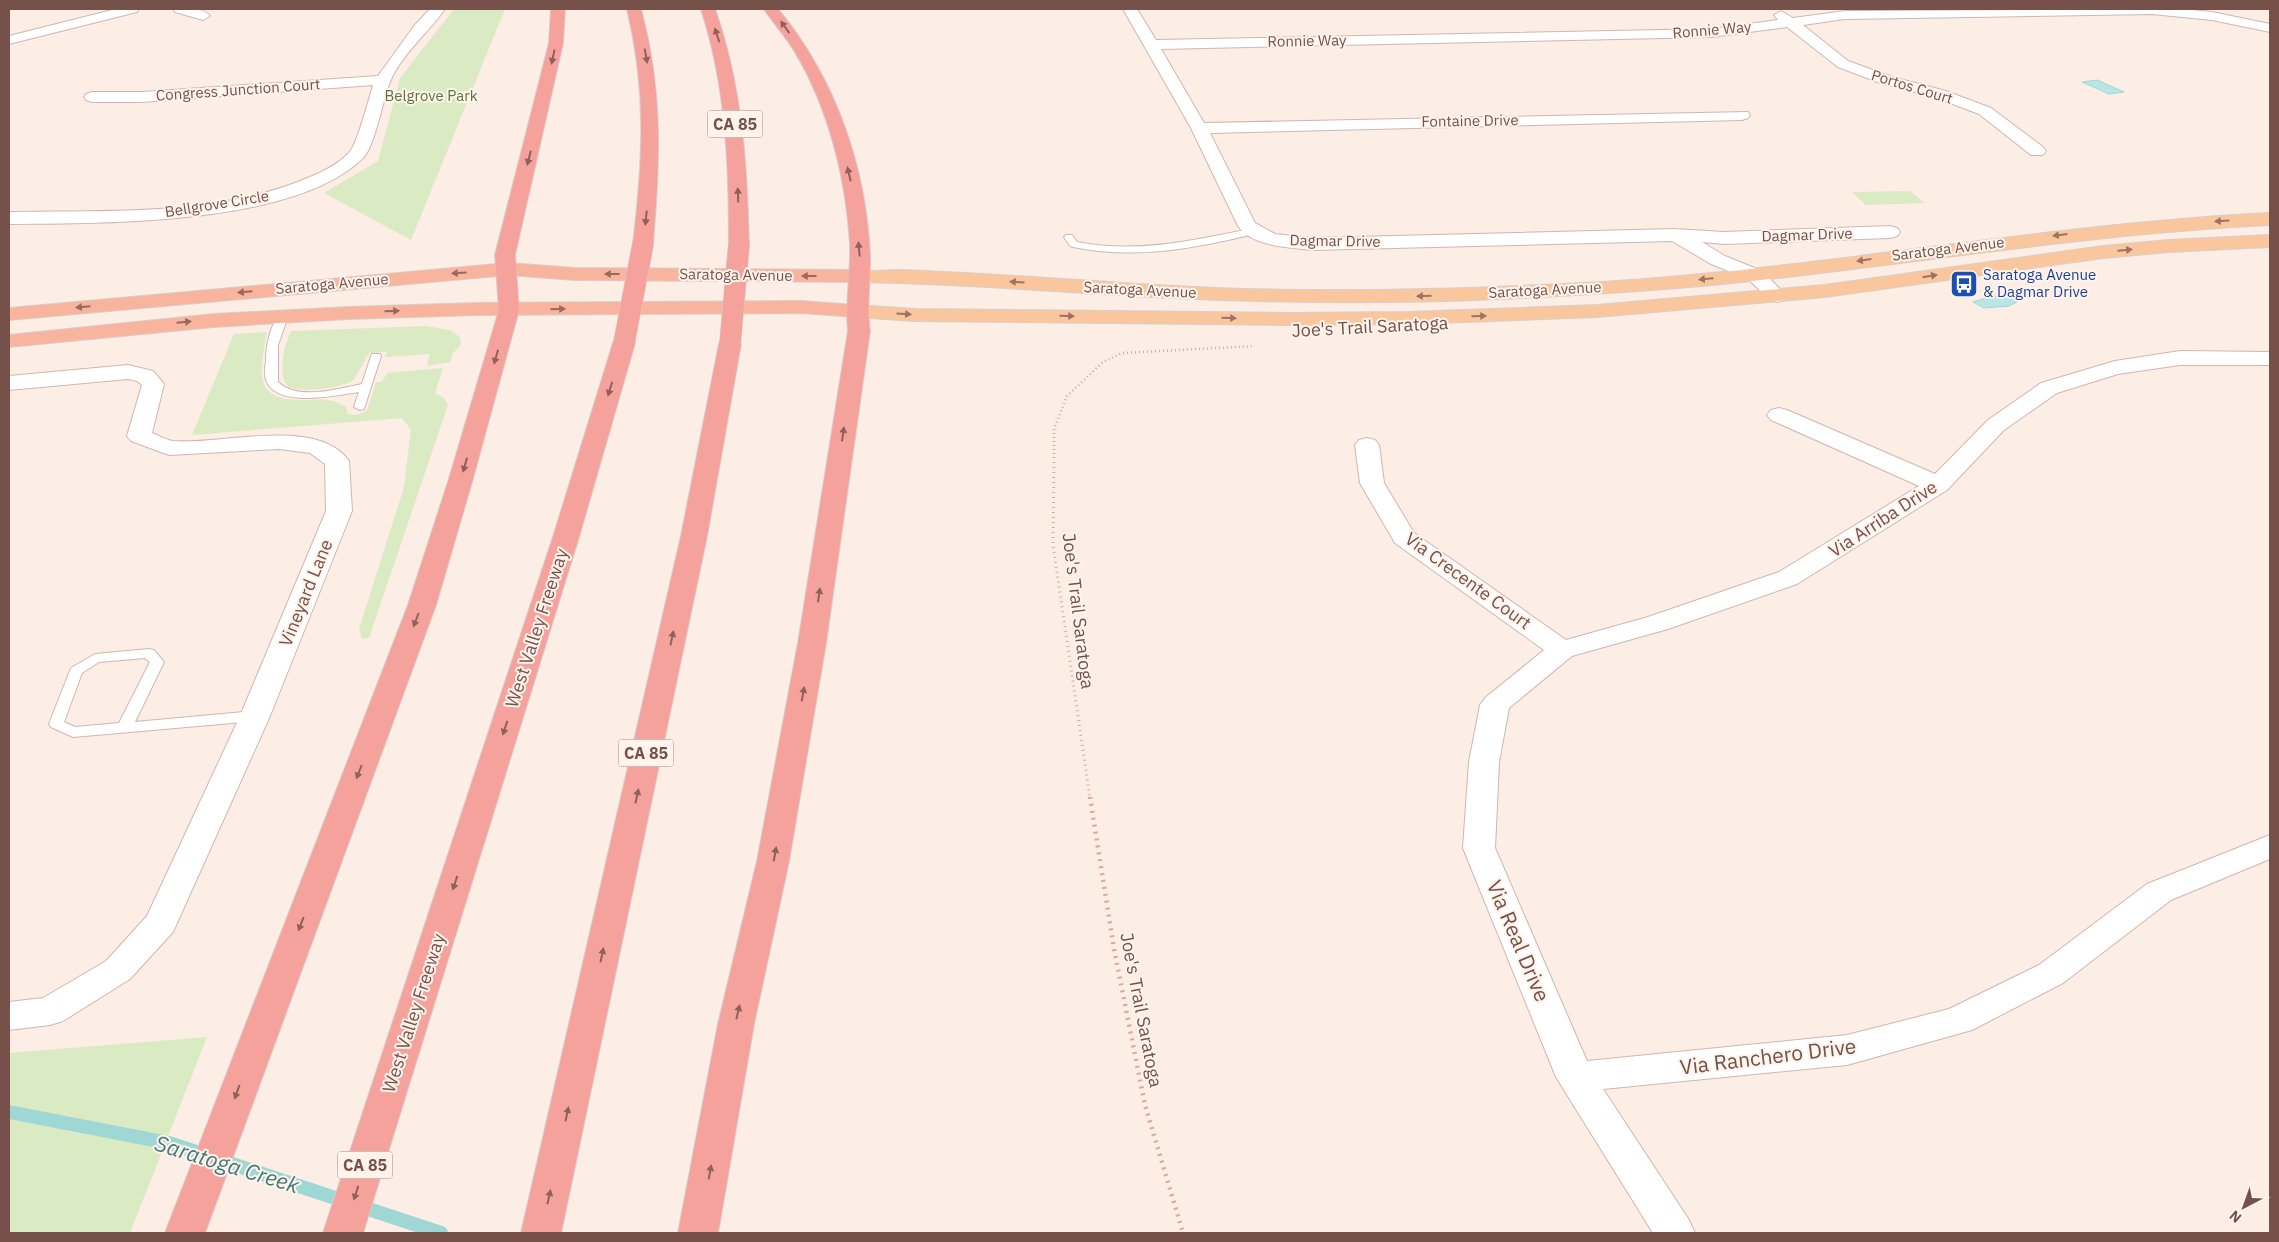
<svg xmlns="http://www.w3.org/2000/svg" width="2279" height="1242" font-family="'IBM Plex Sans',sans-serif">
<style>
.green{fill:#daeac3}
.water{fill:#b9e6e4;stroke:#9fd7d5}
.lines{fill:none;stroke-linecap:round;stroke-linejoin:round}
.stream{stroke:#9fd7d5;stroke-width:14}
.service-casing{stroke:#d0b6ae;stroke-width:2}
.minor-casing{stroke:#d0b6ae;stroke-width:2}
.primary-casing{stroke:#d8cecc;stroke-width:2}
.trunk-casing{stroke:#d8cecc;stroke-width:2}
.motorway-casing{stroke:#d8cecc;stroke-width:2}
.path-far2{stroke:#d6aa9f;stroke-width:2.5;stroke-dasharray:1 3;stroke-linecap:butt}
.path-far1{stroke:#d6aa9f;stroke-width:3;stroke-dasharray:1 4;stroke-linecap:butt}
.path{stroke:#d6aa9f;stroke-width:4.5;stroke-dasharray:2 5;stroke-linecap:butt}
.service{fill:#fff;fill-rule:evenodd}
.minor{fill:#fff;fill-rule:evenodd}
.primary{fill:#fac69d;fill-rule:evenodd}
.trunk{fill:#f8b49c;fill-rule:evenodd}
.motorway{fill:#f6a29c;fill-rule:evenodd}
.motorway-bridge-casing{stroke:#d8cecc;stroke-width:22;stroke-linecap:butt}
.motorway-bridge{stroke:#f6a29c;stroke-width:21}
.oneway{fill:#8f615a}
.oneway2{fill:#9d7463}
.oneway3{fill:#966a5e}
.labels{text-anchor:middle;stroke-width:4;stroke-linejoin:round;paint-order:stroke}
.far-street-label{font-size:15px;fill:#75514a;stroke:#fff3eb}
.far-park-label{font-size:15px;fill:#59743f;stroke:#fff3eb}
.far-transit-label{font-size:15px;fill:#164399;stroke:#fff3eb;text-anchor:start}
.shield{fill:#fff3eb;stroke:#9e827a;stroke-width:1}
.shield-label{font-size:16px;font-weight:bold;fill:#75514a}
.street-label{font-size:18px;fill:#75514a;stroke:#fff3eb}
.near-street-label{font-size:21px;fill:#75514a;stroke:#fff3eb}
.near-water-label{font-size:22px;font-style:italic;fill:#3d7a78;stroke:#fff3eb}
</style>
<rect width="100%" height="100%" fill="#fceee5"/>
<g class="green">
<polygon points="454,9 505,9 411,240 324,193 378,161 400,78"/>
<polygon points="1910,191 1925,203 1866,205 1852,192"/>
<path d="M 425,326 L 450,330 L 460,337 L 461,345 L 453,353 L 450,362 L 427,366 L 430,354 L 385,357 L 387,352 L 369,353 C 364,361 359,373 353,380 C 343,388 299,394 288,386 C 277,377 284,341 292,331 Z"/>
<path d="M 267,332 C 259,377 252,402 309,400 C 323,399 334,399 346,407 L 348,414 L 356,415 L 367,411 L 376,382 L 381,382 L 388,373 L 443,368 L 435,393 L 444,398 L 448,405 L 369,638 L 362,639 L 359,629 L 404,487 L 411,430 L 402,418 L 192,435 L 234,334 Z"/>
<polygon points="207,1037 130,1233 9,1233 9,1053"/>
</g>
<g class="water">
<polygon points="2097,80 2124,92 2109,94 2082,82"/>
<polygon points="1992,296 2012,297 2019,301 2009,306 1984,308 1973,302"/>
</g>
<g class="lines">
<polyline class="stream" points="9,1112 169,1143 441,1233"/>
<g class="service-casing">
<g id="service">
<path d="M 1255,228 L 1258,229 L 1258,233 C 1197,248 1136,260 1073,247 L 1070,246 L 1064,237 L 1066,235 L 1072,235 L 1077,242 C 1138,254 1195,240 1255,228 Z"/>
<path d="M 283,313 L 288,316 L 278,345 L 278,382 C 298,401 337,389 362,384 L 371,356 L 372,354 L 380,354 L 381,356 L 364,409 L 360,410 L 354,407 L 359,392 C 338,395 276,409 266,380 C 264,374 265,367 266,361 C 266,344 270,328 279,314 Z"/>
<path d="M 149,649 L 154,650 L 164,662 L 135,722 L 255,711 L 260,713 L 262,716 L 260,719 L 255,721 L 73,737 L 51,727 L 49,724 L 71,668 L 95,654 ZM 145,658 L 150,662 L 119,723 L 75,727 L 64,722 L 82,673 L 99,662 Z"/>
</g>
</g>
<g class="minor-casing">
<g id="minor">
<polygon points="116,9 139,9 137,12 9,44 9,36"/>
<path d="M 173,9 C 184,8 202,7 210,16 L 203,20 L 175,12 Z"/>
<path d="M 430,9 L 445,9 C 429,32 401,55 390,82 C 383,99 375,145 364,157 C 296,226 102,223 9,224 L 9,212 C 108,210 217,217 310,177 C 324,171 341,163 351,150 C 358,140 369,99 373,85 L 142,102 L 92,102 L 86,100 L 84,97 L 86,94 L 92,92 L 142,92 L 378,76 L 414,26 Z"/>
<path d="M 1123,9 L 1137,9 L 1156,40 L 1711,29 L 1778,20 L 1774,15 L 1781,11 L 1793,18 L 1845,11 L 2182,9 L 2212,12 L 2270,24 L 2270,32 L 2212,20 L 2152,14 L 1845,19 L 1803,25 L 1848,61 L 1892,77 L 1946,91 L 1991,108 L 2043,147 L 2046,151 L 2043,155 L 2031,155 L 1979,114 L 1934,97 L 1880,83 L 1838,67 L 1787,27 L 1711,37 L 1161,49 L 1204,123 L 1748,112 L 1750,115 L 1748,118 L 1742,120 L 1210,133 L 1255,223 L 1275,234 L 1312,238 L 1674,229 L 1724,232 L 1890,226 L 1897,228 L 1900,232 L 1897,236 L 1890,238 L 1724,244 L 1702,242 L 1725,256 L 1762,271 L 1787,296 L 1784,300 L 1777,302 L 1770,300 L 1748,279 L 1711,264 L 1672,241 L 1312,250 C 1289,247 1252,247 1238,226 L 1191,128 Z"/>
<polygon points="2180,351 2270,352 2270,365 2180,365 2118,374 2057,393 2004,430 1947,490 1797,584 1668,629 1572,656 1509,708 1499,762 1495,848 1587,1061 1847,1035 1949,1009 2039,965 2147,884 2270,835 2270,859 2171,900 2063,983 1972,1030 1847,1065 1603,1089 1689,1220 1695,1233 1653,1233 1556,1077 1463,848 1469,762 1480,705 1485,698 1544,650 1395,543 1360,483 1355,445 1359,440 1367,438 1375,440 1379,445 1384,483 1414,533 1566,640 1648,617 1779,572 1919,486 1771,420 1767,415 1771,410 1779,408 1787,410 1935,474 1988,420 2041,383 2115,361"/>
<path d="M 128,365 L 153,371 L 164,384 L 152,433 C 158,435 166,440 173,441 C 220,445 318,416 349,461 L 352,511 L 270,716 L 173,932 L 130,979 L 63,1021 L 50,1025 L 9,1030 L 9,1002 L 43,998 L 106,961 L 147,916 L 240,716 L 326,511 L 325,464 L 310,453 L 279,449 L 169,455 L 131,441 L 127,436 L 142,385 L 137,381 L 128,379 L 9,390 L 9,376 Z"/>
</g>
</g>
<g class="primary-casing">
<g id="primary">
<path d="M 2270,213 L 2270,225 C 2099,233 1931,261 1761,280 C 1673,290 1586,295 1498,299 C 1389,304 1280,303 1171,298 C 1066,293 963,283 858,282 L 851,280 L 848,276 L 851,272 L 897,270 C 1003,273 1109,284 1215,288 C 1344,293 1473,289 1602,282 C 1826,268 2046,224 2270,213 Z"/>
<polygon points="2270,235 2270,247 2169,252 2103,258 1825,297 1597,317 1409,324 1288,325 915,321 856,317 849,315 846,311 849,307 856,305 915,309 1288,313 1409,312 1597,305 1825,285 2103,246 2169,240"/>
</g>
</g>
<g class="trunk-casing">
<g id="trunk">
<polygon points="508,263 575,268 858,270 865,272 868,276 865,280 858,282 575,280 508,275 9,320 9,308"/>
<polygon points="801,301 856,305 863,307 866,311 863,315 856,317 801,313 477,315 348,319 214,327 9,347 9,335 214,314 348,307 477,303"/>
</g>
</g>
<g class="motorway-casing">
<g id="motorway">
<polygon points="551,9 565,9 563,43 515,255 519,310 472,482 436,605 205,1233 165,1233 408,605 448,482 499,310 495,255 549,43"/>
<path d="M 627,9 L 641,9 C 663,91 660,160 653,244 L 650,248 L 643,250 L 636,248 L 633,244 C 643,160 647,92 627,9 Z"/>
<path d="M 701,9 L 715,9 C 742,86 747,163 749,244 L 746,248 L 739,250 L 732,248 L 729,244 C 729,163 726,86 701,9 Z"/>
<path d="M 764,9 L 778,9 C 835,78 866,166 870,255 C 871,280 866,305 870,331 L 826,643 L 789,861 L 754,1024 L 718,1233 L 678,1233 L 718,1024 L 757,861 L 798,643 L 848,331 C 845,302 851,273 850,244 C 846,178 829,109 795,52 C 786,37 774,24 764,9 Z"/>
<polygon points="624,337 632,338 635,343 579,537 363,1233 323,1233 553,537 613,343 616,338"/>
<polygon points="730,338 738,339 741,344 707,536 561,1233 521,1233 681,536 719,344 722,339"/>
</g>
</g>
<polyline class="path-far2" points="1054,458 1054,429 1067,396 1103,362 1122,353 1255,346"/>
<polyline class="path-far1" points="1054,457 1053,545 1090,798"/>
<polyline class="path" points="1090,797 1114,949 1145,1105 1183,1233"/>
<use href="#service" class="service"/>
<use href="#minor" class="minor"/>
<use href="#primary" class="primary"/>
<use href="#trunk" class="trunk"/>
<use href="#motorway" class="motorway"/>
<g class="motorway-bridge-casing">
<g id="motorway-bridge">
<polyline points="624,343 643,244"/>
<polyline points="730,344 739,244"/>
</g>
</g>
<use href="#motorway-bridge" class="motorway-bridge"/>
</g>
<defs><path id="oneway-solid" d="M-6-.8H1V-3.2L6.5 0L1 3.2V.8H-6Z" transform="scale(1.25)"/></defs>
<g class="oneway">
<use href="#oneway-solid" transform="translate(785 27) rotate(-126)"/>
<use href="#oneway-solid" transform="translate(717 35) rotate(-108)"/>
<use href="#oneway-solid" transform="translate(646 56) rotate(80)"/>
<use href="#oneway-solid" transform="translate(553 57) rotate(102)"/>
<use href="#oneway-solid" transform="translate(529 158) rotate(104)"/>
<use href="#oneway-solid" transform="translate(849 174) rotate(-103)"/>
<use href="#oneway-solid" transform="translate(738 195) rotate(-92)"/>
<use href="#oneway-solid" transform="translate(646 218) rotate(96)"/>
<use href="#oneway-solid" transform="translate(859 249) rotate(-95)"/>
<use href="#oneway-solid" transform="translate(496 357) rotate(106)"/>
<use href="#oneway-solid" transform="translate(610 389) rotate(107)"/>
<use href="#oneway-solid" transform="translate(843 434) rotate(-82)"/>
<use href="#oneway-solid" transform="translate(465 465) rotate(106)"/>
<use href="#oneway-solid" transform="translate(819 595) rotate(-82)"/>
<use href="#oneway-solid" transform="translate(416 620) rotate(111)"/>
<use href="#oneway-solid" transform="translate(672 638) rotate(-78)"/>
<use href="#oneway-solid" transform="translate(803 694) rotate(-80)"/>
<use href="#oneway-solid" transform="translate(505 728) rotate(108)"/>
<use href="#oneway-solid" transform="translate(359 772) rotate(111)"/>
<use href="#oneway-solid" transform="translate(637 796) rotate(-78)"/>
<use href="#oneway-solid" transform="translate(775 854) rotate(-80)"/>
<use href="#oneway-solid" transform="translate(455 883) rotate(108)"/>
<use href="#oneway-solid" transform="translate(301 924) rotate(111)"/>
<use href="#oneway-solid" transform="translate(602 955) rotate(-78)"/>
<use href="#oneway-solid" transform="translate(738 1012) rotate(-77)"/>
<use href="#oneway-solid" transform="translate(237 1092) rotate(110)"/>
<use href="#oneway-solid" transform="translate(567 1114) rotate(-78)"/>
<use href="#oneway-solid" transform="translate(710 1172) rotate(-80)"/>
<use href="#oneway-solid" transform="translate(356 1193) rotate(108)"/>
<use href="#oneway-solid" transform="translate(549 1197) rotate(-77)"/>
</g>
<g class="oneway2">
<use href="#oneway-solid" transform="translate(2222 221) rotate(177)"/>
<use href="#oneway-solid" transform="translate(2060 235) rotate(173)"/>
<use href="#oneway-solid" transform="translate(2125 250) rotate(-5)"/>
<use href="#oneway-solid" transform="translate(1864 260) rotate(172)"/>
<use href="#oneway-solid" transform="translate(1930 276) rotate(-9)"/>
<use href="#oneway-solid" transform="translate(1706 279) rotate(175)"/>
<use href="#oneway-solid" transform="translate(1017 282) rotate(-176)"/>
<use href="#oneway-solid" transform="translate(1424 296) rotate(179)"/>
<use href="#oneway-solid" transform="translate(904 314) rotate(4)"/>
<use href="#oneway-solid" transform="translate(1067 316) rotate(1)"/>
<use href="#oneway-solid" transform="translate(1479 316) rotate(-2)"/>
<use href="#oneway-solid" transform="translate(1229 318) rotate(1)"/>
</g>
<g class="oneway3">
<use href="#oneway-solid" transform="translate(459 273) rotate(176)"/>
<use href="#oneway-solid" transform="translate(612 274) rotate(180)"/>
<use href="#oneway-solid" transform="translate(809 276) rotate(-180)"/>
<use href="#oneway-solid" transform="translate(245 292) rotate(175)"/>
<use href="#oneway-solid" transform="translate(83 307) rotate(175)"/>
<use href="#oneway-solid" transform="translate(558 309) rotate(-1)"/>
<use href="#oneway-solid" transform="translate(392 311) rotate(-2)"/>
<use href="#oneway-solid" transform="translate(184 322) rotate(-5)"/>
</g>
<defs>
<g id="bus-square" transform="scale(1.4375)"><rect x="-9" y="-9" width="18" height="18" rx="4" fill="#1a4fb4" stroke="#fff3eb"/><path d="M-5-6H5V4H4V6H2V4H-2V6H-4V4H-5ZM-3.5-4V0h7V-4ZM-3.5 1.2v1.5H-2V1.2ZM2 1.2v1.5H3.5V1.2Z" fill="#fff"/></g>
</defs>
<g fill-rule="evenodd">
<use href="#bus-square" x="1964" y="284"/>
</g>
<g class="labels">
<g class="far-street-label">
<text transform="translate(1712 30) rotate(-5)" y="5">Ronnie Way</text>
<text transform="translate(1307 41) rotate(-1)" y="5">Ronnie Way</text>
<text transform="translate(1912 87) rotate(17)" y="5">Portos Court</text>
<text transform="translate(238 90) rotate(-4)" y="5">Congress Junction Court</text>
<text transform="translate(1470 121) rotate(-1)" y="5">Fontaine Drive</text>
<text transform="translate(217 204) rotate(-9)" y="5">Bellgrove Circle</text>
<text transform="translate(1807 235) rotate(-2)" y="5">Dagmar Drive</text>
<text transform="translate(1335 241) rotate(1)" y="5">Dagmar Drive</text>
<text transform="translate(1948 249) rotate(-7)" y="5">Saratoga Avenue</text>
<text transform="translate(736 275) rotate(1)" y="5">Saratoga Avenue</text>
<text transform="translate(332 284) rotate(-5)" y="5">Saratoga Avenue</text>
<text transform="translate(1140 290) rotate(3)" y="5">Saratoga Avenue</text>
<text transform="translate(1545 290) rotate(-3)" y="5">Saratoga Avenue</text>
</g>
<g class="far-park-label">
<text x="431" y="101">Belgrove Park</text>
</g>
<g class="far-transit-label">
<text x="1983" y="280">Saratoga Avenue<tspan x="1983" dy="17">&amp; Dagmar Drive</tspan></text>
</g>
<g class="shield">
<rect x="707.5" y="110.5" width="55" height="27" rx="4"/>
<rect x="618.5" y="739.5" width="55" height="27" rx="4"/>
<rect x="337.5" y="1151.5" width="55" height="27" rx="4"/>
</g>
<g class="shield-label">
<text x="735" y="130">CA 85</text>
<text x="646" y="759">CA 85</text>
<text x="365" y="1171">CA 85</text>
</g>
<g class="street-label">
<text transform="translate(1370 327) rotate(-3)" y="6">Joe's Trail Saratoga</text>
<text transform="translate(1883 519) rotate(-33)" y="6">Via Arriba Drive</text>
<text transform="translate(1468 581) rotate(36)" y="6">Via Crecente Court</text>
<text transform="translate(306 593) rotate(-68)" y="6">Vineyard Lane</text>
<text transform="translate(1078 611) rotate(83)" y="6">Joe's Trail Saratoga</text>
<text transform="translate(537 628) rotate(-72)" y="6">West Valley Freeway</text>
<text transform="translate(1141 1010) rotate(79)" y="6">Joe's Trail Saratoga</text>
<text transform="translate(414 1013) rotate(-72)" y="6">West Valley Freeway</text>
</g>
<g class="near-street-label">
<text transform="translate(1518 941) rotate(67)" y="7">Via Real Drive</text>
<text transform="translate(1768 1057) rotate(-7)" y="7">Via Ranchero Drive</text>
</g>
<g class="near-water-label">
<text transform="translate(227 1164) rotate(17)" y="8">Saratoga Creek</text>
</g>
</g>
<rect width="2279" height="1242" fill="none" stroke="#75514a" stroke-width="20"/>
<g transform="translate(2244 1207) rotate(221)" stroke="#fff3eb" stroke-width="4" paint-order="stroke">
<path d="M0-4L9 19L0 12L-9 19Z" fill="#75514a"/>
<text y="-8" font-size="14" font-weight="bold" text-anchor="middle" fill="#75514a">N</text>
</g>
</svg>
